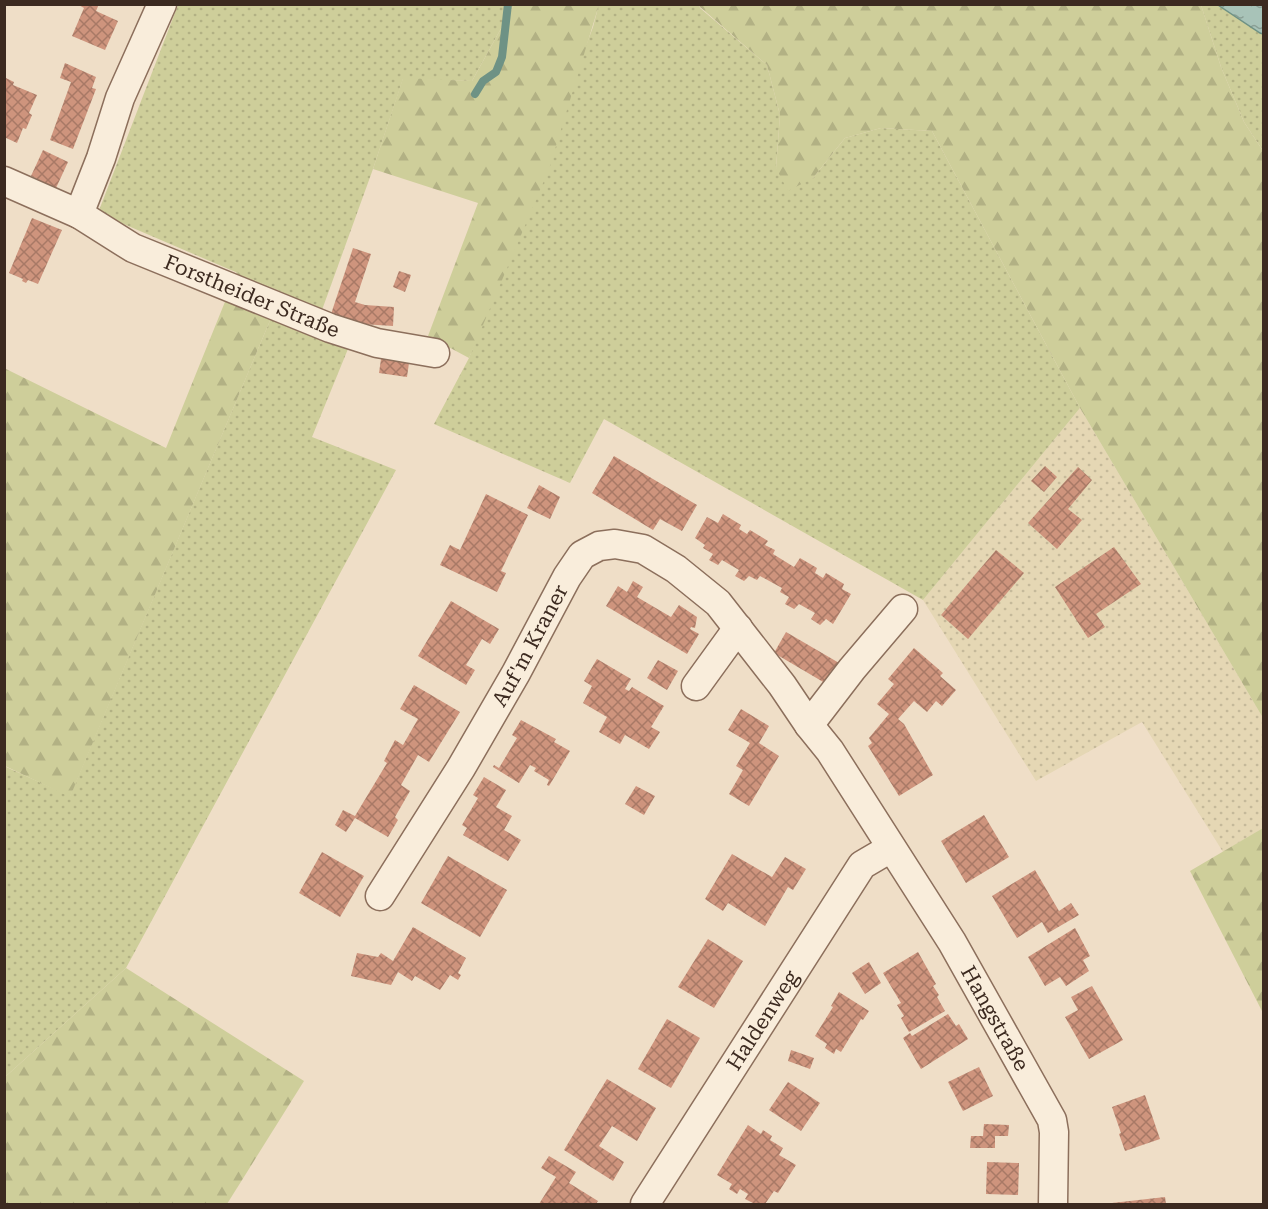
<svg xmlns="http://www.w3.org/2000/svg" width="1268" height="1209" font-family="'Roboto Serif',serif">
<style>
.farmland{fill:url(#farmland-dots)}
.grass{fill:url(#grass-dots)}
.forest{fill:url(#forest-firs)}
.water{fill:url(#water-ripples);stroke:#6e9285;stroke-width:1.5}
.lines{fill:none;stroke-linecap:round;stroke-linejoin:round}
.stream{stroke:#6e9285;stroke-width:8}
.building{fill:url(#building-cross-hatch)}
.minor-casing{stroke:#8c6f5c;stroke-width:31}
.minor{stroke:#f9eddb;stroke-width:28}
.labels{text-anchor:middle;stroke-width:6;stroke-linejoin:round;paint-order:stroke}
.street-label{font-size:21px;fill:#3c2a20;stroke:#f6e9d7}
</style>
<defs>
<pattern id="farmland-dots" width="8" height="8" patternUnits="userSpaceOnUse" patternTransform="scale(1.5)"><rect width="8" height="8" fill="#e5d7b4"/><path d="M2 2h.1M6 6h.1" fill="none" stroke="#c5b99a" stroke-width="1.8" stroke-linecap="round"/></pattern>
<pattern id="grass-dots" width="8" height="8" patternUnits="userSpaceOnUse" patternTransform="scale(1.5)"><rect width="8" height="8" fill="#cece9a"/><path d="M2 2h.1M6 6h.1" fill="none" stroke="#b2b184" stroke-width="1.8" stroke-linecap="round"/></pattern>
<pattern id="forest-firs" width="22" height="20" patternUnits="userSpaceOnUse" patternTransform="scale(1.5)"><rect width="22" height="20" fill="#cece9a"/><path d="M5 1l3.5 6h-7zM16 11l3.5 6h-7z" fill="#b2b184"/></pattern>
<pattern id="water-ripples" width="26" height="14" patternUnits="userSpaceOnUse" patternTransform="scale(1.5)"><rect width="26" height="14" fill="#a8c3b8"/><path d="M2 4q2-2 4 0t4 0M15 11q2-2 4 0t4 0" fill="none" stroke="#8a9f95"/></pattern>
<pattern id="building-cross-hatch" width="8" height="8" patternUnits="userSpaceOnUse" patternTransform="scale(1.5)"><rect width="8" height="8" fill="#ce947d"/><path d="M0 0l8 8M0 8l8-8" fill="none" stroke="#a87966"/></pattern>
</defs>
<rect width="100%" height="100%" fill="#efdec7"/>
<polygon class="farmland" points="1080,408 1263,718 1263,828 1223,852 1142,722 1036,781 923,600"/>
<g class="grass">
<polygon points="599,4 699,5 700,8 767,65 780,115 776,168 813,178 845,138 881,128 932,131 1080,408 923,600 604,419 570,483 434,424 469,358 593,27"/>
<polygon points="178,5 514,5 472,81 403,79 373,169 322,310 350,344 312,437 396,470 126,968 5,1077 4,766 70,796 282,292 98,213"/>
<polygon points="1201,5 1218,5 1263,34 1263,151 1244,122 1221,67"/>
</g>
<g class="forest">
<polygon points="514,5 599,5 549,169 469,358 428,336 478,203 373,169 403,78 472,81"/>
<polygon points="699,5 1201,5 1221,67 1244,122 1263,151 1263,718 1080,408 932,131 881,128 845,138 813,178 788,191 776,168 780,115 767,65 700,7"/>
<polygon points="237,272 282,292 70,797 5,766 4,368 166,448"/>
<polygon points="1263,828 1263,1013 1190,871"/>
<polygon points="126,968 304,1081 227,1204 5,1204 5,1077"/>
</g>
<polygon class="water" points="1218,5 1263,5 1263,34 1260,33"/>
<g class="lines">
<polyline class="stream" points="475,94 483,81 496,72 502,57 508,4"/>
</g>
<g class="building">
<polygon points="77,4 99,4 96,11 118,21 105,50 72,36 84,8"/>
<polygon points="65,63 96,77 92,88 96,89 73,149 50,140 71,82 60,78"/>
<polygon points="4,77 14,82 13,85 37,95 29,113 32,115 26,129 23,128 17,143 4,137"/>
<polygon points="43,150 68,162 56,188 31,176"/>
<polygon points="32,218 62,230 38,284 28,280 26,283 22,281 23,279 9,273"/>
<polygon points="353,248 371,254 355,302 365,305 394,307 393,326 362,324 331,314"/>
<polygon points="399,271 411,275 405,292 393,287"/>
<polygon points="382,352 410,356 407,377 379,373"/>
<polygon points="614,456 697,505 682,531 660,519 653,530 592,493"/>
<polygon points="1045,466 1057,477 1044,492 1031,481"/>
<polygon points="1078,467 1092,480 1068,509 1082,520 1057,549 1028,523"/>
<polygon points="539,485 560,497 550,519 527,508"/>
<polygon points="486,494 528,515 501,571 506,573 497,592 440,565 450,545 460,550"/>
<polygon points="723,514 741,525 739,529 747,534 750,530 768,541 765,545 775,550 773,554 794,567 800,558 817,568 815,573 823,578 826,573 844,584 842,589 851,594 833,624 826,619 820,625 811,619 815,613 799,604 794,609 785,604 789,597 780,592 782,588 760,576 757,580 749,576 744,581 735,576 739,570 722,560 718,565 709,560 713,554 703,548 705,545 695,538 707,517 718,523"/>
<polygon points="1114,547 1141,584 1096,614 1105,627 1088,638 1055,587"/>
<polygon points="996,550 1024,573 968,639 941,615"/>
<polygon points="633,581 643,587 637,597 671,617 679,605 697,617 695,628 691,627 690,629 699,634 687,654 606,606 618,586 627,592"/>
<polygon points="451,601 499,629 490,644 482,639 466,665 475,670 466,685 418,656"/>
<polygon points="786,632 846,667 830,686 774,653"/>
<polygon points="914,648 943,673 940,676 956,690 942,706 936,701 927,712 914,701 898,719 904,724 933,775 899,796 868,746 872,743 869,738 889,714 877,704 894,684 888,679"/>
<polygon points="597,659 631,679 625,689 629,691 632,687 664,706 651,727 660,732 649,749 625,735 620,744 599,732 607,717 583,703 592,686 584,681"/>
<polygon points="658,660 678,671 667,690 647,678"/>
<polygon points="414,685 460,712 429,762 418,755 401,785 410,791 395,817 398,820 388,837 355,818 346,832 335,825 343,810 355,816 387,763 384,761 395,740 403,745 418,719 400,709"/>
<polygon points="741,709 769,726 759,743 779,756 749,806 729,794 743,770 736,766 750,743 728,730"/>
<polygon points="521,720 556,739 554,742 570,751 549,786 547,785 549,780 534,771 536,768 530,765 519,783 493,767 494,765 499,768 517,738 512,735"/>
<polygon points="484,777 506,790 496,807 512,816 504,830 521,840 508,861 463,835 467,828 462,825 478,798 473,795"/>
<polygon points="636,786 655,796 644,815 625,804"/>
<polygon points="984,815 1009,857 966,883 941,841"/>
<polygon points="322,852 364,876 340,917 299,893"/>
<polygon points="732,854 772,877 785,857 806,869 793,890 788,887 765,926 728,903 723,911 705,899"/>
<polygon points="448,856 507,890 480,937 421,903"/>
<polygon points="1035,870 1059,911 1071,903 1079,915 1048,933 1042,922 1017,938 992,896"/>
<polygon points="413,927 466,958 458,973 461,975 458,980 450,975 440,990 415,976 412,981 398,972 391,985 351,976 357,953 378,957 381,953 393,961"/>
<polygon points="1075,928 1090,956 1083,960 1089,971 1066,986 1060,977 1045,986 1028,957"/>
<polygon points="708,939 743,961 714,1008 678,987"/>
<polygon points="918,952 936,984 933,986 939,995 937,997 945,1011 909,1032 901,1018 904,1016 897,1005 901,1003 883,973"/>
<polygon points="869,962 881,983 865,994 852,973"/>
<polygon points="1092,986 1123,1040 1089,1059 1065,1017 1078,1010 1071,997"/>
<polygon points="839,992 869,1011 863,1020 861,1019 841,1052 836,1049 834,1054 825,1048 827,1044 815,1036 833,1007 831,1006"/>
<polygon points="948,1014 956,1026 959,1024 968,1039 921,1069 903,1038 910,1033 912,1036"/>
<polygon points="667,1019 700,1038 671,1088 638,1069"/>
<polygon points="791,1050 814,1058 810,1069 788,1061"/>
<polygon points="979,1067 993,1096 963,1111 948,1082"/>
<polygon points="607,1079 656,1108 637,1141 612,1126 599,1146 624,1162 613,1181 564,1150"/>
<polygon points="788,1082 820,1103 801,1131 769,1110"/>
<polygon points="1145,1095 1160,1139 1125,1151 1119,1134 1121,1133 1112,1107"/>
<polygon points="984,1124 1009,1125 1008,1136 995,1136 995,1148 970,1148 971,1136 983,1136"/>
<polygon points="748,1125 761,1134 763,1130 772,1136 770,1140 783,1148 779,1155 796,1165 778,1193 774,1191 765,1204 755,1204 745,1199 748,1194 740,1189 737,1194 729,1189 732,1184 717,1175"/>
<polygon points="549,1156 576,1172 569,1183 598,1201 596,1204 539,1204 556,1177 541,1168"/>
<polygon points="987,1162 1019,1163 1018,1195 986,1194"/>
<polygon points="1165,1197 1166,1204 1112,1204 1112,1203"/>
</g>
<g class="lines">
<g class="minor-casing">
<g id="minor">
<path id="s1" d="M 4,181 L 79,214 L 133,248 L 330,328 L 377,343 L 435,353"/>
<polyline points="79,214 101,158 120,98 162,4"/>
<polyline points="696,686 738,628"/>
<polyline points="809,725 852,669 903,609"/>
<path id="s2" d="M 380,896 L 461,768 L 516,673 L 567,577 L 582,555 L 599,546 L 615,544 L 643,549 L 676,569 L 718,603 L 782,685 L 809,725 L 830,751 L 952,942 L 1052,1120 L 1054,1132 L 1053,1204"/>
<path id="s3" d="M 645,1204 L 862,865 L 891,848"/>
</g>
</g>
<use href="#minor" class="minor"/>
</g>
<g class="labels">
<g class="street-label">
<text dy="7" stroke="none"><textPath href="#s1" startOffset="274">Forstheider Straße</textPath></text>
<text dy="7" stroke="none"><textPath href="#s2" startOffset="292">Auf'm Kraner</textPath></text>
<text dy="7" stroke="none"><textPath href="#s2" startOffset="1053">Hangstraße</textPath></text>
<text dy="7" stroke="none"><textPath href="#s3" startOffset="218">Haldenweg</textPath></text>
</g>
</g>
<rect width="1268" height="1209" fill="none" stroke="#3c2a20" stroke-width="12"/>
</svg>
